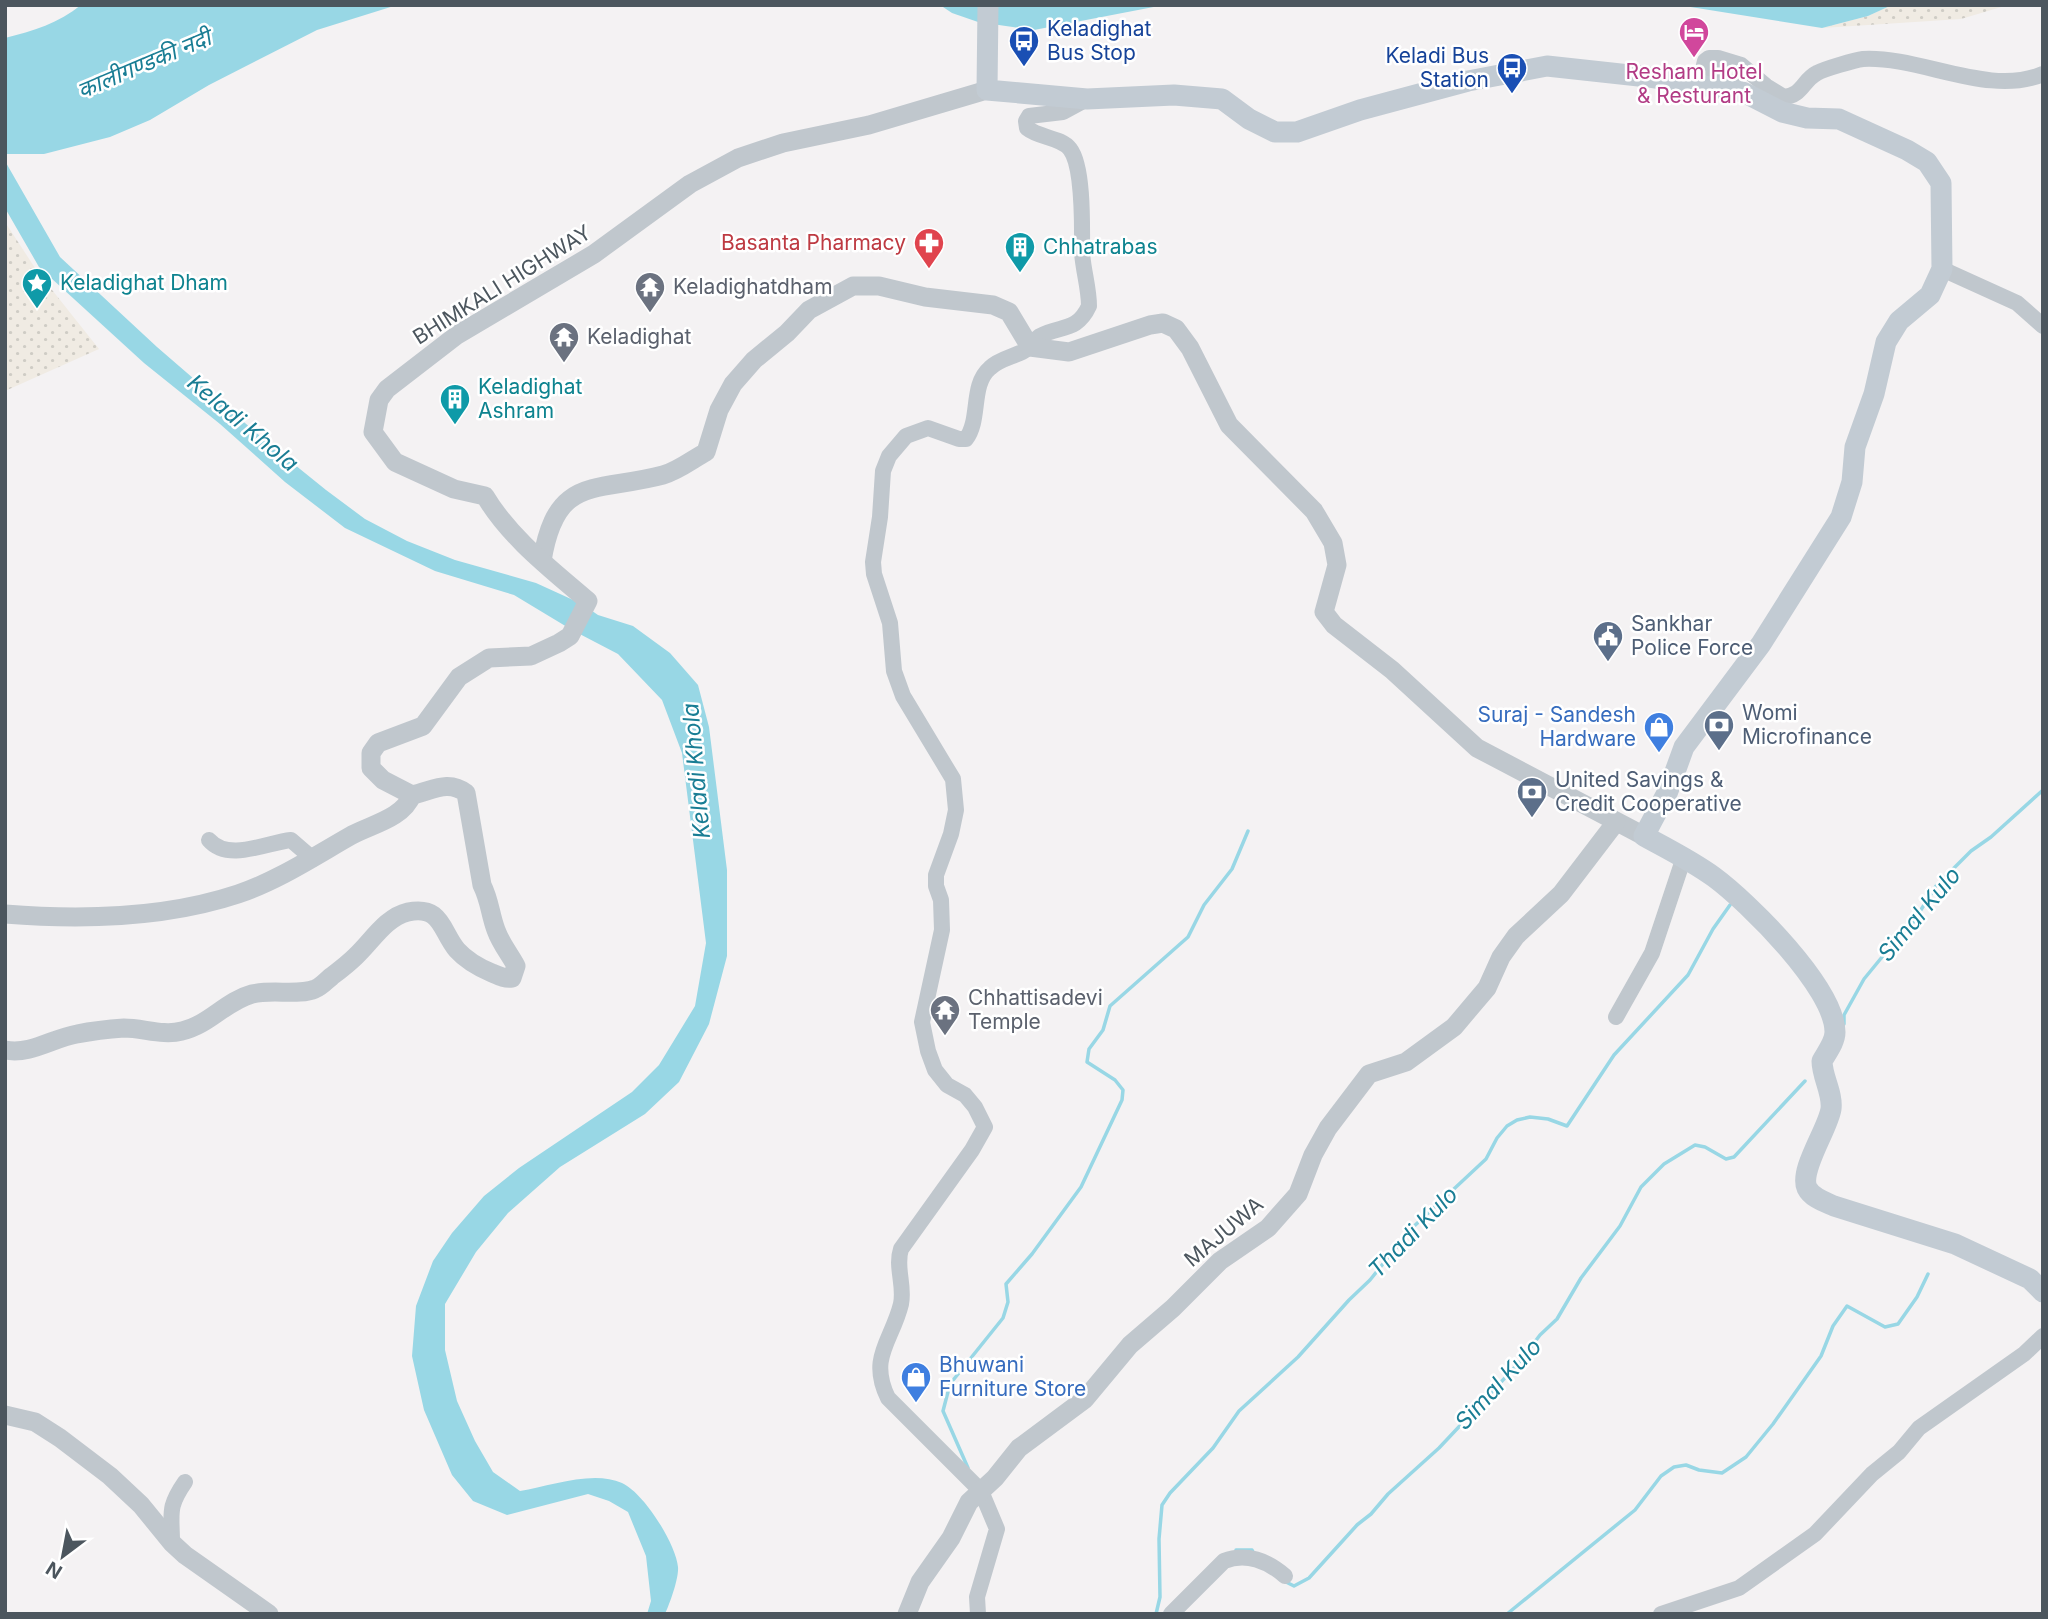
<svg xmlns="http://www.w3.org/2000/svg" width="2048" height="1619" font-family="Inter,'Noto Sans Devanagari',sans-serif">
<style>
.sand{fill:url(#sand-dots)}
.water{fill:#98d7e5}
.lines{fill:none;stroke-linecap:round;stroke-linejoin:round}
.stream{stroke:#98d7e5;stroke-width:3.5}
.minor{stroke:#c0c7cd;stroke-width:16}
.tertiary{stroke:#c0c7cd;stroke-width:19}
.secondary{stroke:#c2cbd3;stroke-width:21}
.labels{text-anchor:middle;stroke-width:5;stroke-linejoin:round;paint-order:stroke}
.transit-label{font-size:21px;fill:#164399;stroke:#fff;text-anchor:start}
.hotel-label{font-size:21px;fill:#b23c85;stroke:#fff}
.health-label{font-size:21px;fill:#be3a42;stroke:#fff;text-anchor:end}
.culture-label{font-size:21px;fill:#0d838f;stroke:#fff;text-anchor:start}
.street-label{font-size:21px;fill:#4c565e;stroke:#fff}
.worship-label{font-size:21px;fill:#5b616d;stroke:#fff;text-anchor:start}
.service-label{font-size:21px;fill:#4e5e75;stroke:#fff;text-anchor:start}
.shop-label{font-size:21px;fill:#366cbe;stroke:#fff;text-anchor:end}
.water-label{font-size:23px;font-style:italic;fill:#197d94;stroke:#fff}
</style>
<defs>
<pattern id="sand-dots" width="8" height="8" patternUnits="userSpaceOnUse" patternTransform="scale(1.75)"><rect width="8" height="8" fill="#f0ebe3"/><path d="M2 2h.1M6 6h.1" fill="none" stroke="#cfccc5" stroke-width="1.8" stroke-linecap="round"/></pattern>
</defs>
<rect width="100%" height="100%" fill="#f4f2f3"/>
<g class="sand">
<polygon points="1892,5 2008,5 1961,19 1822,28 1868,16"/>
<polygon points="5,222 37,271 99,349 5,391"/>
</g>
<g class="water">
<path d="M 81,5 L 397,5 L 317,30 L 209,85 L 150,120 L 110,137 L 44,154 L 5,154 L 5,38 C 33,31 59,23 81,5 Z"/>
<polygon points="940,5 1164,5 1034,30 978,22 952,13"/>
<polygon points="1678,5 1892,5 1868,16 1822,28"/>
<path d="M 5,161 L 60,257 L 157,347 L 274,448 L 326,490 L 365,519 L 407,541 L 455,560 L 536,583 L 582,604 L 598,615 L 633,626 L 670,653 L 698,685 L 709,727 L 727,870 L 727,956 L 709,1024 L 679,1082 L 645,1114 L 560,1167 L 508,1213 L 476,1252 L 445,1304 L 445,1350 L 457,1401 L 475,1441 L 493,1472 L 520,1491 C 550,1486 593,1470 622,1483 C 644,1493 676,1544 678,1567 C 679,1578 670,1603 665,1614 L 647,1614 L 651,1601 L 646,1556 L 628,1512 L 609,1501 L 588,1494 L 507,1515 L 473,1501 L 452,1475 L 424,1410 L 412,1356 L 416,1306 L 433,1261 L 452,1233 L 484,1196 L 519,1168 L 632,1092 L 659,1065 L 695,1006 L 706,943 L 682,753 L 662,700 L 618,654 L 572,630 L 514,595 L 435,571 L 345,528 L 285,482 L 220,424 L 144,363 L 39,267 L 5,208 Z"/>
</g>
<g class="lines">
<g class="stream">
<polyline points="1844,1024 1844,1015 1864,979 1896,940 1912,924 1936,886 1971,851 1991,837 2043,790"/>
<polyline points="968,1468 943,1411 950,1384 1003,1318 1008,1302 1006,1284 1032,1254 1081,1187 1122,1100 1123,1090 1115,1080 1087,1062 1089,1049 1103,1030 1110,1006 1188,937 1204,905 1232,869 1248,831"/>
<polyline points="1236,1550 1252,1550 1254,1554"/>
<polyline points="1286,1582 1294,1586 1309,1578 1357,1525 1371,1514 1388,1494 1439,1448 1518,1364 1540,1335 1557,1319 1581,1278 1620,1226 1641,1187 1664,1164 1695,1145 1705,1147 1726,1159 1734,1157 1805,1081"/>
<polyline points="1156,1614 1160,1597 1159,1539 1162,1505 1170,1493 1213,1448 1239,1411 1298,1357 1349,1300 1370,1280 1411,1229 1486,1159 1497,1138 1507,1126 1517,1120 1530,1117 1548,1119 1567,1126 1614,1055 1688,975 1713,929 1730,905"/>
<polyline points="1507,1614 1635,1510 1661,1476 1674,1467 1686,1465 1699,1470 1722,1473 1746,1457 1773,1424 1821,1356 1833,1326 1847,1306 1885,1327 1898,1324 1917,1297 1928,1274"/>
</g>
<g class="minor">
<path d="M 1741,90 L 1704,65 L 1705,61 L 1709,58 L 1718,58 L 1741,65 L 1766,86 L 1784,97 C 1802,96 1803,80 1817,73 C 1824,69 1855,60 1863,59 C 1921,56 1988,97 2043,74"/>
<polyline points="1942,269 2017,303 2043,326"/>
<path d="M 209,840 C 228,862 266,843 291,840 L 313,859"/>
<polyline points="1616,1017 1652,953 1684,857"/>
<path d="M 172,1543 C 172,1513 167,1508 185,1482"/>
<path d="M 978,1614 L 977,1597 L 997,1529 L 981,1491 L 888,1398 C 868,1357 892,1341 901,1304 C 905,1285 895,1267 901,1249 L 972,1150 L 985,1127 L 975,1107 L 965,1095 L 947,1085 L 935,1070 L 928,1051 L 922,1022 L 942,930 L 941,900 L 936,886 L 936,875 L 951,834 L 956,810 L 953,779 L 903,696 L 894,671 L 890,623 L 874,574 L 873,562 L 880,517 L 883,471 L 889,456 L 906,436 L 928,428 L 959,439 L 966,439 C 981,419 970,385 990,368 C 999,359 1013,357 1024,351 C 1031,347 1034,340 1040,336 C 1061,325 1077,332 1089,306 C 1089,288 1083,270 1082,252 C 1082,229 1084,167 1070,149 C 1061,137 1039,138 1027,128 L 1026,121 L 1029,116 L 1063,112 L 1087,99"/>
<path d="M 1171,1614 L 1224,1561 C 1246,1552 1268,1561 1285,1576"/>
<polyline points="1661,1614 1739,1588 1815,1534 1872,1474 1899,1452 1919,1428 2024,1354 2043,1336"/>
</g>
<g class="tertiary">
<path d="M 542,561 C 556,474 595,493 663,475 C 678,471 693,459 706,452 L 719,410 L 733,384 L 754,360 L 787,333 L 809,310 L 853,286 L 879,286 L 925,297 L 993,305 L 1009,312 L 1030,347 L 1069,352 L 1150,325 L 1163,323 L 1176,329 L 1190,348 L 1229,425 L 1314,511 L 1333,543 L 1337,565 L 1324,612 L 1334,625 L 1392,670 L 1477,748 L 1644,836"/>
<path d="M 5,914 C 80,920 166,918 238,894 C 279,880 315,856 352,835 C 373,824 403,818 412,795"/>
<path d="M 5,1050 C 31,1055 53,1038 77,1034 C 92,1031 109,1029 124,1028 C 143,1028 163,1036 182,1031 C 209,1025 226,1001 252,994 C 272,989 299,996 315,989 C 321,987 327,980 332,976 C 340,970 349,963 356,956 C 372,941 386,917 408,912 C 442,905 441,931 457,950 C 466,960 480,968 492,973 C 499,976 505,979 512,978 L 516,966 C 509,953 501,944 496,930 C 490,914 490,901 482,885 L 466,793 C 448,779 432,791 412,795 L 383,780 L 371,768 L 371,753 L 378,743 L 423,726 L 459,677 L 489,658 L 531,656 L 559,643 L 570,636 L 588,601 C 551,569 510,538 485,496 L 454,489 L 395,462 L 373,432 L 379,400 L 387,389 L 457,335 L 594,254 L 690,184 L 738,158 L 783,143 L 869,125 L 987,90"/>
<polyline points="5,1415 35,1422 60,1438 110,1476 141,1505 172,1543 185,1555 269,1614"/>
<polyline points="907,1614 920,1582 951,1538 969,1502 995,1478 1019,1448 1085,1399 1130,1345 1173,1308 1220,1261 1268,1228 1298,1194 1313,1155 1328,1128 1369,1074 1406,1062 1454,1027 1487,988 1501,957 1516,936 1561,894 1616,822"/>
</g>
<path class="secondary" d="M 988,5 L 987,90 L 1087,99 L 1174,95 L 1222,99 L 1249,119 L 1275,132 L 1297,132 L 1360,110 L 1468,81 L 1547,66 L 1648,77 L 1743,92 L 1782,112 L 1807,118 L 1839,119 L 1907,150 L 1927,162 L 1941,183 L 1942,269 L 1930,295 L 1899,321 L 1886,342 L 1874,394 L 1855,447 L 1852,482 L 1841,517 L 1761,644 L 1684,747 L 1668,791 L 1644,836 C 1668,849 1692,861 1714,877 C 1748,902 1835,988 1835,1032 C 1835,1042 1827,1052 1822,1061 C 1822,1077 1833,1093 1831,1109 C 1828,1129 1799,1170 1807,1188 C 1812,1198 1825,1202 1834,1206 L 1955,1244 L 2030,1279 L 2043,1292"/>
</g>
<defs>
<g id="hotel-pin" transform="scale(1.575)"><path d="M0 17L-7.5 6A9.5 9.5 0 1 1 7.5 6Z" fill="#d1479c" stroke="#fff"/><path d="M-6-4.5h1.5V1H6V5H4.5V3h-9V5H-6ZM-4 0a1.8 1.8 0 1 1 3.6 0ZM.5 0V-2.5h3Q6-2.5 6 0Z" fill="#fff"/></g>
<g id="bus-pin" transform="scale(1.575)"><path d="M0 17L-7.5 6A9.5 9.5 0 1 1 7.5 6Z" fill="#1a4fb4" stroke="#fff"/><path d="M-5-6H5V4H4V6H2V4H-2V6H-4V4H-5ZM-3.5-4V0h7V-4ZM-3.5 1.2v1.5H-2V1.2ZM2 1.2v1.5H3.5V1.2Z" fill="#fff"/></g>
<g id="pharmacy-pin" transform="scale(1.575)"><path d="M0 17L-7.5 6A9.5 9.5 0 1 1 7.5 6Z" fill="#e0444e" stroke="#fff"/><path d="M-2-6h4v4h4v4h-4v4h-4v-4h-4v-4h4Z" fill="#fff"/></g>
<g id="building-pin" transform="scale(1.575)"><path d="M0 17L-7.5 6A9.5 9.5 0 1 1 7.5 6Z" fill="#0f9aa8" stroke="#fff"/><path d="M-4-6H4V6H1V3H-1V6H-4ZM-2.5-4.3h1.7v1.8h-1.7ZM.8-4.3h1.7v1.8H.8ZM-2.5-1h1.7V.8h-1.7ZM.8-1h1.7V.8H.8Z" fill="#fff"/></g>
<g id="sight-pin" transform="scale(1.575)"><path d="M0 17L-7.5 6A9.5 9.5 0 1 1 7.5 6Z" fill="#0f9aa8" stroke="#fff"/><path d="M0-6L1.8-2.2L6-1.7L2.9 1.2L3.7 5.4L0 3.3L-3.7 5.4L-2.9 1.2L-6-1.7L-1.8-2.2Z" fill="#fff"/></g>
<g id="temple-pin" transform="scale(1.575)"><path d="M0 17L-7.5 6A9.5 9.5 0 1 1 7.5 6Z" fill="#6b7280" stroke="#fff"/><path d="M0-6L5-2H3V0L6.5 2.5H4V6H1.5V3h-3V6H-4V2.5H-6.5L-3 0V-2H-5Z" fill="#fff"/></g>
<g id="civic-pin" transform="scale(1.575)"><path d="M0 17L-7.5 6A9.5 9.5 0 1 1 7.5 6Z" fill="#5c6f8a" stroke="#fff"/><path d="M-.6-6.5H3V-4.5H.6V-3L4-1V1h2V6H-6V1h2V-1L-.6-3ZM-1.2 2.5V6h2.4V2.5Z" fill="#fff"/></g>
<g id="bank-pin" transform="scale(1.575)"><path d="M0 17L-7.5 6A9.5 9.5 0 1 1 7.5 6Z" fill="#5c6f8a" stroke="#fff"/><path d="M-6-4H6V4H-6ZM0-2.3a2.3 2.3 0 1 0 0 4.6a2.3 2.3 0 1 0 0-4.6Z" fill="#fff"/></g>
<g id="shop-pin" transform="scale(1.575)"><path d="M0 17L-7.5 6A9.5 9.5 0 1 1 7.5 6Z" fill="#3f7fe0" stroke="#fff"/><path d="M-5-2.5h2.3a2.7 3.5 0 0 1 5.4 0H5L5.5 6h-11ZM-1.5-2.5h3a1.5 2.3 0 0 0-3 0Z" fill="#fff"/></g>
</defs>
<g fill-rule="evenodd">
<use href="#hotel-pin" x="1694" y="32"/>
<use href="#bus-pin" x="1024" y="41"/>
<use href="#bus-pin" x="1512" y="68"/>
<use href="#pharmacy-pin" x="929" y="243"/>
<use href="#building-pin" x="1020" y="247"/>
<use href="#sight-pin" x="37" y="283"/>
<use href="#temple-pin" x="650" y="287"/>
<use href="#temple-pin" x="564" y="337"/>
<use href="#building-pin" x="455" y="399"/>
<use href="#civic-pin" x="1608" y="636"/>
<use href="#bank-pin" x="1719" y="725"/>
<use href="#shop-pin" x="1659" y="727"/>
<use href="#bank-pin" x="1532" y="792"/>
<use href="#temple-pin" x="945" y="1010"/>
<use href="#shop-pin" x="916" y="1377"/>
</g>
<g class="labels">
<g class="transit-label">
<text x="1047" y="36">Keladighat<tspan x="1047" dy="24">Bus Stop</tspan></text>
<text x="1489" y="63" text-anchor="end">Keladi Bus<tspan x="1489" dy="24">Station</tspan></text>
</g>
<g class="hotel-label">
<text x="1694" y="79">Resham Hotel<tspan x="1694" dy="24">&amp; Resturant</tspan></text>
</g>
<g class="health-label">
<text x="906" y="250">Basanta Pharmacy</text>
</g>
<g class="culture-label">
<text x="1043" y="254">Chhatrabas</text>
<text x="60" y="290">Keladighat Dham</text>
<text x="478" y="394">Keladighat<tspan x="478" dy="24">Ashram</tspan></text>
</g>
<g class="street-label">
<text transform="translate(502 285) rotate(-32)" y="7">BHIMKALI HIGHWAY</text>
<text transform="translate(1224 1232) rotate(-40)" y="7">MAJUWA</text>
</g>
<g class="worship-label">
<text x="673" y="294">Keladighatdham</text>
<text x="587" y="344">Keladighat</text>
<text x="968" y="1005">Chhattisadevi<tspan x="968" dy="24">Temple</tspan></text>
</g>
<g class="service-label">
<text x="1631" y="631">Sankhar<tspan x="1631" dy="24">Police Force</tspan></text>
<text x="1742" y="720">Womi<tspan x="1742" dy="24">Microfinance</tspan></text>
<text x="1555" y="787">United Savings &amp;<tspan x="1555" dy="24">Credit Cooperative</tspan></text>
</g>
<g class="shop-label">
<text x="1636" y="722">Suraj - Sandesh<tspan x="1636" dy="24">Hardware</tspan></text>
<text x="939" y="1372" text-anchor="start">Bhuwani<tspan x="939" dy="24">Furniture Store</tspan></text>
</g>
<g class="water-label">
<text transform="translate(144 64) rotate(-23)" y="8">कालीगण्डकी नदी</text>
<text transform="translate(243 423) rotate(40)" y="8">Keladi Khola</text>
<text transform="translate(696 771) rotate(-95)" y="8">Keladi Khola</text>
<text transform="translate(1919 914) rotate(-50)" y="8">Simal Kulo</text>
<text transform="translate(1413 1232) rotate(-46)" y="8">Thadi Kulo</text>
<text transform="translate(1498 1384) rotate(-47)" y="8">Simal Kulo</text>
</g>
</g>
<rect width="2048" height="1619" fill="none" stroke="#4c565e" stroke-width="14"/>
<g transform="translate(63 1556) rotate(212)" stroke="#ffffff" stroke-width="5" paint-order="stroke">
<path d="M0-5L12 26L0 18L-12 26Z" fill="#4c565e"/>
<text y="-10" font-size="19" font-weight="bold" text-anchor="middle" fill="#4c565e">N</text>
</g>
</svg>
